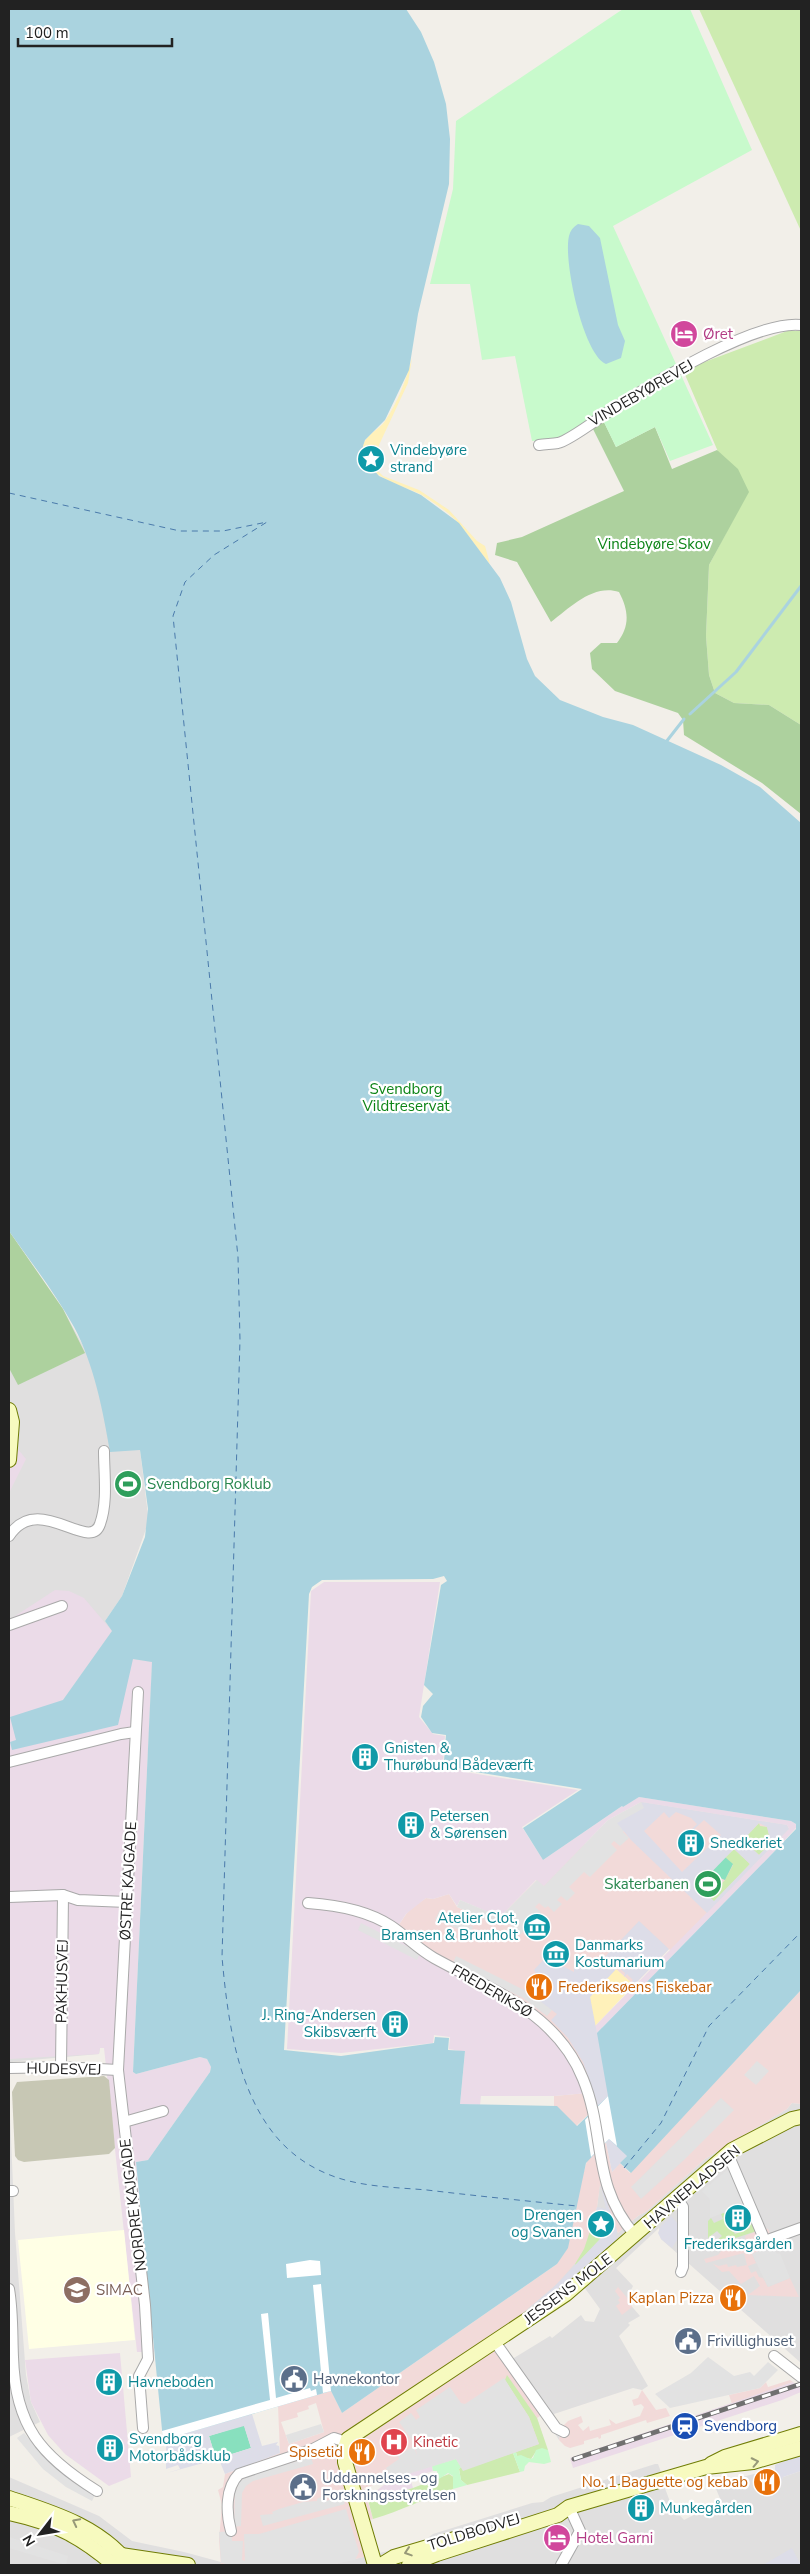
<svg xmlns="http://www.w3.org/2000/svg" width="810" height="2574" font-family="'Nunito Sans',sans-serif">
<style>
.residential{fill:#e0dfdf}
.commercial{fill:#f2dad9;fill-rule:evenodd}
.industrial{fill:#ebdbe8}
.education{fill:#ffffe5}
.construction{fill:#c7c7b4}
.grass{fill:#cdebb0}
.forest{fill:#add19e}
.sand{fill:#fff1ba}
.park{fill:#c8facc}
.pitch{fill:#88e0be}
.parking{fill:#e2e2e2}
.plaza{fill:#dddde8;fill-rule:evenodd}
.water{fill:#aad3df;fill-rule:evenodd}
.pier{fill:#fff}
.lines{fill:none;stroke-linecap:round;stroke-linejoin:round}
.stream{stroke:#aad3df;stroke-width:3}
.ferry{stroke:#4a7aab;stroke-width:1;stroke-dasharray:6 5;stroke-linecap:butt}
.street-casing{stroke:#a9a9a9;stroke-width:12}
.secondary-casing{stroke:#707d05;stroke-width:16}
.street{stroke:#fff;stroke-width:10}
.secondary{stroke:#f7fabf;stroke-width:14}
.rail-casing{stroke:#707070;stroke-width:5}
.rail{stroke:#fff;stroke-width:3;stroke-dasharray:9;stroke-linecap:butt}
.oneway{stroke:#979978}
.labels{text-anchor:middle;stroke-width:4.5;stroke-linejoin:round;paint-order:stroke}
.hotel-label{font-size:15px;fill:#b23c85;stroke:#fff;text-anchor:start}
.street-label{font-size:15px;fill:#222;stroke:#fff}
.culture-label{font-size:15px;fill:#0d838f;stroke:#fff;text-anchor:start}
.park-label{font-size:15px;fill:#0c8416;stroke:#fff}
.leisure-label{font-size:15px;fill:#27864d;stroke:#fff;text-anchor:start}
.food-label{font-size:15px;fill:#c56008;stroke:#fff;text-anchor:end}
.education-label{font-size:15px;fill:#785e54;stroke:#fff;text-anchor:start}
.service-label{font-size:15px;fill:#4e5e75;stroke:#fff;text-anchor:start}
.transit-label{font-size:15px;fill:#164399;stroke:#fff;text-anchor:start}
.health-label{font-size:15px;fill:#be3a42;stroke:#fff;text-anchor:start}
</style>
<rect width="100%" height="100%" fill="#f2efe9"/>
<g class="residential">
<polygon points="9,1231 63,1309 140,1450 148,1515 147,1526 122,1596 105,1621 152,1662 148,1750 104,2048 100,2048 99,2054 9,2062"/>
<polygon points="9,2090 15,2233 26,2375 31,2402 40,2422 9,2437"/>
<polygon points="792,2103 801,2104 801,2363 661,2239 659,2228 616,2268 633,2286 630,2292 634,2296 628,2302 640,2316 628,2323 630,2325 619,2336 648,2386 642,2390 633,2388 554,2414 558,2423 563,2426 559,2440 509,2361 550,2336 552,2338 581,2315 585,2321 594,2322 600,2309 576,2276 517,2318 585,2246 597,2207 600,2182 618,2233 638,2216 647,2211 705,2159 787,2109"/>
<polygon points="655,2464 658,2464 661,2472 663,2472 660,2475 672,2507 684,2520 721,2501 714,2484 774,2469 776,2478 781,2481 783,2477 801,2471 801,2565 330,2565 421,2543 433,2534 532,2503 543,2502 551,2497"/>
<polygon points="9,2477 99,2516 132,2541 184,2552 232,2565 9,2565"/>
</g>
<g class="commercial">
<polygon points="641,1802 787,1825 789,1829 671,1951 669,1949 634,1985 616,1969 590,1997 608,2096 576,2126 554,2106 554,2096 587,2093 483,1984 396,1929 409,1910 426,1898 433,1899 449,1894 457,1907 493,1922 496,1915 500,1917 537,1880"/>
<path d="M 801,1990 L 801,2104 L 792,2103 L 787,2109 L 705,2159 L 647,2211 L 638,2216 L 618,2233 L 600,2185 L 597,2207 L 586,2246 L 577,2261 L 558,2283 L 517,2318 L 521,2324 L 495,2342 L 545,2413 L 537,2418 L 545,2443 L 463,2471 L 456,2459 L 364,2488 L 373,2519 L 363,2522 L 372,2555 L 330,2565 L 221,2564 L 219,2540 L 222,2505 L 218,2490 L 223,2487 L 225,2474 L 280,2453 L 278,2406 L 331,2391 L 342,2413 L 557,2264 L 587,2161 L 606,2142 L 612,2172 L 620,2163 L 630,2173 ZM 316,2403 L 324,2432 L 289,2444 L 281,2422 L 298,2417 L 297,2413 L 309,2409 L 308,2406 Z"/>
<polygon points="764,2228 768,2229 775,2246 769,2244 770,2246 752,2254 756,2263 748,2266 751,2273 756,2271 759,2277 763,2278 768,2287 790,2278 799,2297 748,2295 760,2286 754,2276 741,2284 729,2271 722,2272 713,2264 719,2266 727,2264 728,2267 736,2265 737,2267 747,2265 744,2253 706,2263 704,2259 718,2255 722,2250 728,2247 729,2250 747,2244 745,2236"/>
<polygon points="618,2287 629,2300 637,2293 640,2296 631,2304 632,2307 622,2315 616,2306 620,2303 618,2300 620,2298 615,2291"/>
<polygon points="790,2380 793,2382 732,2404 729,2395 760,2388 766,2382 768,2387"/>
<polygon points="642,2390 656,2410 666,2408 670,2416 647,2423 646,2420 601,2435 601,2438 599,2439 598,2437 584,2441 584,2444 570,2448 565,2446 559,2440 562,2427 568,2421 581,2416 583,2422 578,2425 583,2431 589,2426 590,2431 611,2425 609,2419 616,2424 640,2416 644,2407 641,2404 634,2406 632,2400 638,2398"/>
</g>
<g class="industrial">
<polygon points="9,1438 26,1459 9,1493"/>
<polygon points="324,1582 440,1582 419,1717 433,1734 445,1736 443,1762 465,1772 578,1790 522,1827 543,1860 622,1806 623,1807 639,1797 791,1821 796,1824 796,1828 769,1857 597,2033 595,2026 789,1829 787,1825 641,1802 608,1820 544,1886 536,1880 500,1917 460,1900 457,1906 449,1894 433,1899 426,1898 406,1914 396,1929 426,1953 517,2002 558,2037 588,2093 554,2096 481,2096 480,2105 460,2104 465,2052 449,2049 450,2037 434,2035 433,2043 341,2053 287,2049 311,1591"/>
<polygon points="55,1590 69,1591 84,1598 112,1631 63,1700 16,1740 12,1750 133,1659 152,1662 133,2072 136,2074 200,2057 207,2059 211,2067 210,2072 148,2160 136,2162 154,2352 137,2352 104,2048 100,2048 99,2054 9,2059 9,1620"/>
<polygon points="120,2353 131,2477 109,2486 65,2454 48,2435 31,2402 25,2360"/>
<polygon points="793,2382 795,2384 801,2382 801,2392 782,2400 573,2468 570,2458"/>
<polygon points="432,2466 433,2471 410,2478 413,2488 367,2500 366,2494 372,2494 392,2479"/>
</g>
<polygon class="education" points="124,2230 135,2340 29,2349 18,2240"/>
<polygon class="construction" points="104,2076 109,2080 115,2148 109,2154 24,2162 18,2160 15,2156 12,2092 17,2082"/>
<g class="grass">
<polygon points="699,9 801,9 801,231"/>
<polygon points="787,331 801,331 801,725 769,705 734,703 715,693 709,675 706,636 709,565 748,492 719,454 683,370"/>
<polygon points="759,1823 760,1826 767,1827 771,1843 759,1855 743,1840"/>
<polygon points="734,1849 750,1864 714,1902 709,1897 725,1880 733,1865 725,1857"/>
<polygon points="746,2204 757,2231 723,2242 722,2239 716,2241 722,2236 717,2231 708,2238 708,2221 711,2218 714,2223 723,2219 721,2214 726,2212 729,2225 735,2234 750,2228 742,2206"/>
<polygon points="590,2231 602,2237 576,2265 575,2264 584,2249"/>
<polygon points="507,2375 537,2418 548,2450 537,2450 531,2459 517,2456 516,2452 539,2444 529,2417 505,2380"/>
<polygon points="513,2453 520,2472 467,2485 461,2480 459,2469 461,2467 463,2470"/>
<path d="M 449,2474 L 455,2478 L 453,2489 C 425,2498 401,2511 373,2519 L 368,2500 L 413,2488 Z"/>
</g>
<g class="forest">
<path d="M 604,422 L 616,447 L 655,427 L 672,469 L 717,450 L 738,469 L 749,492 L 709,565 L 706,636 L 709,675 L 715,693 L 734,703 L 769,705 L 801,725 L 801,814 L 762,783 L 684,735 L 683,720 L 678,713 L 615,691 L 592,669 L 590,653 L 601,643 L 617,643 C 630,626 629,611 619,592 C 593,584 571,607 551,622 L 517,562 L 495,555 L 497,543 L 522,537 L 624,491 L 592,427 Z"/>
<polygon points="9,1231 63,1309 85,1353 18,1385 9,1368"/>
</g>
<g class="sand">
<path d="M 412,358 L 408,383 L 379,445 L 377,470 L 383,476 L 419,490 L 449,510 L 477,541 L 485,546 L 490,564 C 476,548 465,528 449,514 C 440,507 430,500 420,494 C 402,485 358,475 363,446 C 365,435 379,430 385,421 C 398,402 406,380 412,358 Z"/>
<polygon points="616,1969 634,1985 595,2026 590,1997"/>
</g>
<g class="park">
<polygon points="623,9 690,9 752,150 613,226 713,445 670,461 655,427 616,447 599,412 558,440 532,441 515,356 482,360 470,284 430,284 453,189 456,121"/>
<polygon points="542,2448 548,2450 551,2462 544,2464 529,2462 525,2466 524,2471 520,2472 513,2453 516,2452 517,2456 521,2455 530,2459 533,2458 536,2450"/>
<polygon points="456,2459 461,2467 459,2469 461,2480 467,2485 453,2489 453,2476 448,2473 439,2479 437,2471 433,2471 432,2466"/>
</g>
<g class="pitch">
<polygon points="725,1857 733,1864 725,1880 720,1878 718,1874 718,1882 710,1892 709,1897 697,1886"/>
<polygon points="244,2425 251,2448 216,2459 209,2436"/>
</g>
<g class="parking">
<polygon points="641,1802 645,1808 623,1832 629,1838 620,1846 614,1841 611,1844 617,1850 590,1877 584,1872 569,1887 575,1893 567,1901 561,1896 557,1900 562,1904 554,1912 548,1906 545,1908 539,1903 535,1907 541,1912 520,1935 506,1921 509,1918 504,1913 537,1880 544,1886 608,1820"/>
<polygon points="460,1900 496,1915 493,1923 457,1907"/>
<polygon points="440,1910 473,1927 469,1934 435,1919"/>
<polygon points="361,1923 420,1953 417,1960 358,1930"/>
<polygon points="456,1956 528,1992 552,2010 547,2016 523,1998 453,1963"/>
<polygon points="757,2061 769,2071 756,2085 744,2075"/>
<polygon points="721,2098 734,2110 684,2160 641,2199 631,2187"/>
<polygon points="727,2170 729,2173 733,2172 746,2204 710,2218 710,2200 702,2191"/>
<polygon points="770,2246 773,2247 777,2254 780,2253 790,2278 768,2287 752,2254"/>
<polygon points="708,2357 734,2376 750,2372 754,2376 768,2362 778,2370 760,2388 670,2408 655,2394 691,2373"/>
<polygon points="504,2378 529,2417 539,2444 463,2471 456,2459 392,2479 386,2468 399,2459 398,2456 414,2446 417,2456 415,2444 399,2422 411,2413 416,2420 420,2417 416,2410 450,2387 461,2403 465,2404"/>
<polygon points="321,2424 324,2432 289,2444 286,2435"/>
<polygon points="24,2433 40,2452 60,2470 96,2493 92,2501 66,2487 43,2469 17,2438"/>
<polygon points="311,2457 313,2464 253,2481 246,2486 242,2493 241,2526 234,2527 235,2492 240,2481 249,2475"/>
<polygon points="342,2496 345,2504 263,2526 260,2515 273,2514 272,2512 279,2509 303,2502 317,2501 317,2499 321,2497 323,2502"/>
<polygon points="346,2509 359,2552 355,2560 330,2565 230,2565 221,2563 219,2532 231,2531 232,2541 243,2541 242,2560 245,2561 244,2534 259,2534"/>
<polygon points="9,2537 68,2556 66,2565 9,2548"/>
</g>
<g class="plaza">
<path d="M 641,1802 L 787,1825 L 789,1829 L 707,1913 L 631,1840 L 617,1823 L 644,1808 ZM 664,1812 L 669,1818 L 676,1812 L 691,1818 L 697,1824 L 689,1832 L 690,1833 L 704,1820 L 721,1835 L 682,1872 L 644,1831 ZM 759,1823 L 767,1827 L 771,1843 L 759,1855 L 743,1840 ZM 734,1849 L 750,1864 L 714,1901 L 698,1886 Z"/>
<polygon points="639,1921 669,1949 634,1985 631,1983 633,1980 627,1974 624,1977 625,1973 618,1967 590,1997 597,2033 602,2027 627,2156 612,2172 606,2142 603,2145 594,2094 583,2062 568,2038 551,2020 557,2014 528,1992 542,1992 542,1983 534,1970 547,1956 557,1966 559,1964 574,1972 574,1967 585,1967 599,1960 601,1961"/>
<polygon points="600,2182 617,2230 616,2241 559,2290 517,2318 553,2288 602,2237 590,2231 597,2207 606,2209"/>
<polygon points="671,2216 677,2223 680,2235 672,2248 661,2239 658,2233 661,2226"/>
<path d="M 252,2414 L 262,2446 L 278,2442 L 276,2445 L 279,2446 L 280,2453 L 225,2474 L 220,2462 L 214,2460 L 167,2473 L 180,2469 L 178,2465 L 166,2469 L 166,2446 L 163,2445 L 163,2440 ZM 244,2426 L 251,2448 L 216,2459 L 209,2436 Z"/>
<polygon points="801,2454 801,2471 783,2477 781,2482 775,2477 775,2465"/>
<polygon points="792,2548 801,2565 763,2565"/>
</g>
<g class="water">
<path d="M 9,9 L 406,9 L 421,32 L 434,62 L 446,104 L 450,139 L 449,184 L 418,314 L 409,370 L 385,420 L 365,440 L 363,446 L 366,461 L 379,476 L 421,495 L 459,523 L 500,578 L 511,602 L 527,659 L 535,676 L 560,700 L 603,717 L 633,725 L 721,765 L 760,787 L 801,823 L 801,1990 L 631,2173 L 620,2163 L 627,2156 L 609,2139 L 586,2163 L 568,2248 L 557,2264 L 342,2413 L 331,2391 L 163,2440 L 136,2162 L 148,2160 L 210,2072 L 211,2067 L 207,2059 L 200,2057 L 136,2074 L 133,2072 L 152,1662 L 133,1659 L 118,1725 L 12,1750 L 10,1742 L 16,1740 L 10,1717 L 63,1700 L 112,1631 L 105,1621 L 122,1596 L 145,1537 L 148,1509 L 140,1450 L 110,1452 C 103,1411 94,1364 74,1327 C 55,1293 31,1262 9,1231 ZM 444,1576 L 447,1581 L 441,1585 L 424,1685 L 433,1694 L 423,1706 L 421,1717 L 432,1733 L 446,1735 L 444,1761 L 463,1770 L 582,1789 L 523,1828 L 543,1860 L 622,1806 L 623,1807 L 639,1797 L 791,1821 L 796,1824 L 796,1829 L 769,1857 L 597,2033 L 608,2096 L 577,2126 L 557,2106 L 460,2104 L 465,2051 L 448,2050 L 449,2038 L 435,2037 L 434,2043 L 341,2056 L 284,2050 L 309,1594 L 312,1587 L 322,1580 L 433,1579 Z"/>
<path d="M 578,224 L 589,226 L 600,238 L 618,325 L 625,341 L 621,358 L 606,364 C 583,354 563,260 569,236 C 570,231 573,227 578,224 Z"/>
</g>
<g class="pier">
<polygon points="608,2096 617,2146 609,2139 591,2157 585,2120"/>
<polygon points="310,2260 320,2261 321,2275 287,2278 286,2264"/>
<polygon points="321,2284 331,2391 323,2393 313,2285"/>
<polygon points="268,2313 276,2398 310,2388 311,2391 316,2389 317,2395 163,2440 162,2431 270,2400 261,2314"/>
</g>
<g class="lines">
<g class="stream">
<polyline points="690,714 736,672 801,586"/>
<polyline points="666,742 684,719"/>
</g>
<g class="ferry">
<path d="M 9,493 L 180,531 L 223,531 L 267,522 L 214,555 L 185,582 L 173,616 L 238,1257 L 240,1340 L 222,1957 C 229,2034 242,2136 323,2172 C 355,2187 392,2187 427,2190 C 477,2196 527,2201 577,2206"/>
<polyline points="624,2168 661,2123 709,2026 801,1932"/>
</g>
<g class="street-casing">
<g id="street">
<path d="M 539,445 C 545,444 552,444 558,443 C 571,440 602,415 616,407 C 655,382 756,320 801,325"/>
<path d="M 9,1536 C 38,1491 90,1554 100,1524 C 108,1502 104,1474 104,1451"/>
<polyline points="9,1625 62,1606"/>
<polyline points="138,1692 118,2070 145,2305 148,2359 139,2376 143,2428"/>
<polyline points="9,1762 121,1734 135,1732"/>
<polyline points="9,1897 63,1895 78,1900 127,1902"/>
<path d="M 308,1903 C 337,1905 367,1910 391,1926 C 406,1936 418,1949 434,1958 C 492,1990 557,2013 583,2079 C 606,2135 591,2185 635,2235"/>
<polyline points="61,2067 63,1895"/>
<polyline points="9,2068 61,2067 118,2070"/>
<polyline points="124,2122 163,2111"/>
<polyline points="728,2154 765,2241 801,2228"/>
<polyline points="9,2191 13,2191"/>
<polyline points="677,2198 683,2207 683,2267 681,2272"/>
<path d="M 9,2289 C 13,2312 12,2334 13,2357 C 15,2426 41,2456 97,2491"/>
<polyline points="495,2342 556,2428 564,2432"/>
<polyline points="774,2356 801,2377"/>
<path d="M 231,2531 C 226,2513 225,2488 239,2474 L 311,2450 L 334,2438 L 346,2442"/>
<polyline points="561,2565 580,2531 569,2507"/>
</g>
</g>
<g class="secondary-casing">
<g id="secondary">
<polyline points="9,1410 12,1422 9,1460"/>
<polyline points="711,2464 725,2457 801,2434"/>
<path d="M 9,2498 C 54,2513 99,2526 130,2565"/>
<path d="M 9,2513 C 54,2523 79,2535 114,2565"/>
<polyline points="121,2555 188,2565"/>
<polyline points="375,2565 345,2462 345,2448 348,2439 566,2294 732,2150 792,2119 801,2117"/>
<polyline points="381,2565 394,2557 458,2538"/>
<polyline points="409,2565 437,2554 558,2515 569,2507 706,2467 753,2462 801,2448"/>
</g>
</g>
<use href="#street" class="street"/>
<use href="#secondary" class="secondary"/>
<g class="rail-casing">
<polyline id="rail" points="574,2459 801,2384"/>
</g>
<use href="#rail" class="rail"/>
</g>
<defs><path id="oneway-chevron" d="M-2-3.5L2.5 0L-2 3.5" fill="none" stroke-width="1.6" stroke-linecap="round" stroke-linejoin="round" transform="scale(1.25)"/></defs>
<g class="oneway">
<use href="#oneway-chevron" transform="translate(755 2462) rotate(-12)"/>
<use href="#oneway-chevron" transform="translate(76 2522) rotate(-153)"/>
<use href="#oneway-chevron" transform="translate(408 2552) rotate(162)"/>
</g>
<defs>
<g id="hotel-disc" transform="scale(1.4375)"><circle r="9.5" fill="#d1479c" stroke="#fff"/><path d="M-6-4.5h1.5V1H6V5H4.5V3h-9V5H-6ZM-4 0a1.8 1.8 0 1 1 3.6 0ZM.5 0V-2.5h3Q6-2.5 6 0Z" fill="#fff"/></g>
<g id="sight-disc" transform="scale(1.4375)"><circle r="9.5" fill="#0f9aa8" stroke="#fff"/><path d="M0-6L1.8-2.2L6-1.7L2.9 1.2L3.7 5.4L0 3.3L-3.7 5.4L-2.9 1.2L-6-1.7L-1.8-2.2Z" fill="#fff"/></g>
<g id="stadium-disc" transform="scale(1.4375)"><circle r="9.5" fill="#2e9e5b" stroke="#fff"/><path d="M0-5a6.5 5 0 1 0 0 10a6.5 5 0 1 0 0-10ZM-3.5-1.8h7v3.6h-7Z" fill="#fff"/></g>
<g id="building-disc" transform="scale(1.4375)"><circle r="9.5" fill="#0f9aa8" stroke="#fff"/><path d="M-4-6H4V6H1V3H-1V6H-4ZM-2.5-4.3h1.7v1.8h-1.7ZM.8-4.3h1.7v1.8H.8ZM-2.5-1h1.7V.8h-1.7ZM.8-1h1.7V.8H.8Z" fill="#fff"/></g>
<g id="museum-disc" transform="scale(1.4375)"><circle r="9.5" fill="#0f9aa8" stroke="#fff"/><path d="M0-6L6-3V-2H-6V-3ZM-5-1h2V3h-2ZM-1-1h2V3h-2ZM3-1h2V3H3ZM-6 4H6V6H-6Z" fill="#fff"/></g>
<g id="restaurant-disc" transform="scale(1.4375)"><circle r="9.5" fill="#e8710a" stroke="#fff"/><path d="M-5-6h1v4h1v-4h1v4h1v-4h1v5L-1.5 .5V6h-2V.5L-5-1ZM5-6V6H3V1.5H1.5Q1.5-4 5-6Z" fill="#fff"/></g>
<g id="university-disc" transform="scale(1.4375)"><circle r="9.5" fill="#8d6e63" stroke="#fff"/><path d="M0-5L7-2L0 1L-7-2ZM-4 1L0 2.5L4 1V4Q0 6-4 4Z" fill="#fff"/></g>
<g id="civic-disc" transform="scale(1.4375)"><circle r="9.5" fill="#5c6f8a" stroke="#fff"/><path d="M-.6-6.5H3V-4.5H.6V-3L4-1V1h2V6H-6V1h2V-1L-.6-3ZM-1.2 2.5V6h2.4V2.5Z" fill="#fff"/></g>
<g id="station-disc" transform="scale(1.4375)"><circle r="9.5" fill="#1a4fb4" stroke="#fff"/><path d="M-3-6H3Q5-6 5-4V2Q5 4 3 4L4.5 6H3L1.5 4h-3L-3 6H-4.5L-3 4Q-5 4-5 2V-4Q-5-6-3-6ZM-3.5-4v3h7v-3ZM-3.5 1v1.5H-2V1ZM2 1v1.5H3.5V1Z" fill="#fff"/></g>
<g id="hospital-disc" transform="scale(1.4375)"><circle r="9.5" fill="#e0444e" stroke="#fff"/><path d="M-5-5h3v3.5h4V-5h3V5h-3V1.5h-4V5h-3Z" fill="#fff"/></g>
</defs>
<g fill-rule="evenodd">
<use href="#hotel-disc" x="684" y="334"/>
<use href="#sight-disc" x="371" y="459"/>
<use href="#stadium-disc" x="128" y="1484"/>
<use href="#building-disc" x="365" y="1757"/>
<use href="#building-disc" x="411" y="1825"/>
<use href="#building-disc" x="691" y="1843"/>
<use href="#stadium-disc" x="708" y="1884"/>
<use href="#museum-disc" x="537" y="1927"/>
<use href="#museum-disc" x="556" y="1954"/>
<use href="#restaurant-disc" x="539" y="1987"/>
<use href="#building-disc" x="395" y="2024"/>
<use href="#building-disc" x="738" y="2218"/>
<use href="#sight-disc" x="601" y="2224"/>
<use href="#university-disc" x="77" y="2290"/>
<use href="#restaurant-disc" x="733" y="2298"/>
<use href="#civic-disc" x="688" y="2341"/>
<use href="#civic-disc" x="294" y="2379"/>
<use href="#building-disc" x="109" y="2382"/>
<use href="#station-disc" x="685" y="2426"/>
<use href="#hospital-disc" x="394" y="2442"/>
<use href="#building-disc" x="110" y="2448"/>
<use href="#restaurant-disc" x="362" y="2452"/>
<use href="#restaurant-disc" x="767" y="2482"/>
<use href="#civic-disc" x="303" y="2487"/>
<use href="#building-disc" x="641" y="2508"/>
<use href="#hotel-disc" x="557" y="2538"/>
</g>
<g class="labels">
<g class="hotel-label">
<text x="703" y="339">Øret</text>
<text x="576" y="2543">Hotel Garni</text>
</g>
<g class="street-label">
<text transform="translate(641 393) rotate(-30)" y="5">VINDEBYØREVEJ</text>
<text transform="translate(128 1881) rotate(-87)" y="5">ØSTRE KAJGADE</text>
<text transform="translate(62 1981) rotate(-89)" y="5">PAKHUSVEJ</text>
<text transform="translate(492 1991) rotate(30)" y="5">FREDERIKSØ</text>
<text transform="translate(64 2069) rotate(1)" y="5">HUDESVEJ</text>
<text transform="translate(692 2187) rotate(-40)" y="5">HAVNEPLADSEN</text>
<text transform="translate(133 2205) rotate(-97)" y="5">NORDRE KAJGADE</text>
<text transform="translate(568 2289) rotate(-37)" y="5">JESSENS MOLE</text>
<text transform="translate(474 2532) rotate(-17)" y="5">TOLDBODVEJ</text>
</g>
<g class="culture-label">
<text x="390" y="455">Vindebyøre<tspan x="390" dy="17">strand</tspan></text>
<text x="384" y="1753">Gnisten &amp;<tspan x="384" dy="17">Thurøbund Bådeværft</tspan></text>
<text x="430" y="1821">Petersen<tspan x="430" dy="17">&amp; Sørensen</tspan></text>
<text x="710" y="1848">Snedkeriet</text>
<text x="518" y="1923" text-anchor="end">Atelier Clot,<tspan x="518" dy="17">Bramsen &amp; Brunholt</tspan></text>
<text x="575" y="1950">Danmarks<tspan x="575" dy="17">Kostumarium</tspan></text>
<text x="376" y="2020" text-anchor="end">J. Ring-Andersen<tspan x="376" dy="17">Skibsværft</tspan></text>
<text x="582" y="2220" text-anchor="end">Drengen<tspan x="582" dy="17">og Svanen</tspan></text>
<text x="738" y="2249" text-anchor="middle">Frederiksgården</text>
<text x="128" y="2387">Havneboden</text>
<text x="129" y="2444">Svendborg<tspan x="129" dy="17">Motorbådsklub</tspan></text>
<text x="660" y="2513">Munkegården</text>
</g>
<g class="park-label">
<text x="654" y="549">Vindebyøre Skov</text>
<text x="406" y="1094">Svendborg<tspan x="406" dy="17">Vildtreservat</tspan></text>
</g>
<g class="leisure-label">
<text x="147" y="1489">Svendborg Roklub</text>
<text x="689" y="1889" text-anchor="end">Skaterbanen</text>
</g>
<g class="food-label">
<text x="558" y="1992" text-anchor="start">Frederiksøens Fiskebar</text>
<text x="714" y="2303">Kaplan Pizza</text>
<text x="343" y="2457">Spisetid</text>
<text x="748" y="2487">No. 1 Baguette og kebab</text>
</g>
<g class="education-label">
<text x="96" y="2295">SIMAC</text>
</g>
<g class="service-label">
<text x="707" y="2346">Frivillighuset</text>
<text x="313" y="2384">Havnekontor</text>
<text x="322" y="2483">Uddannelses- og<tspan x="322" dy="17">Forskningsstyrelsen</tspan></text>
</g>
<g class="transit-label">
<text x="704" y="2431">Svendborg</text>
</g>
<g class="health-label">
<text x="413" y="2447">Kinetic</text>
</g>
</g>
<rect width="810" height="2574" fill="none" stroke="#222222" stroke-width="20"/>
<g transform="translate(40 2534) rotate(239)" stroke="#ffffff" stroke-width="4" paint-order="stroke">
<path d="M0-4L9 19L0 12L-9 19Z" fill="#222222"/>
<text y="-8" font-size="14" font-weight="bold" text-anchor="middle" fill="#222222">N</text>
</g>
<path d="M18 38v8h154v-8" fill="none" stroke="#222222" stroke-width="2.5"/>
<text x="25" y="38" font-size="15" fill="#222222" stroke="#ffffff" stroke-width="4" paint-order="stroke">100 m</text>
</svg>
